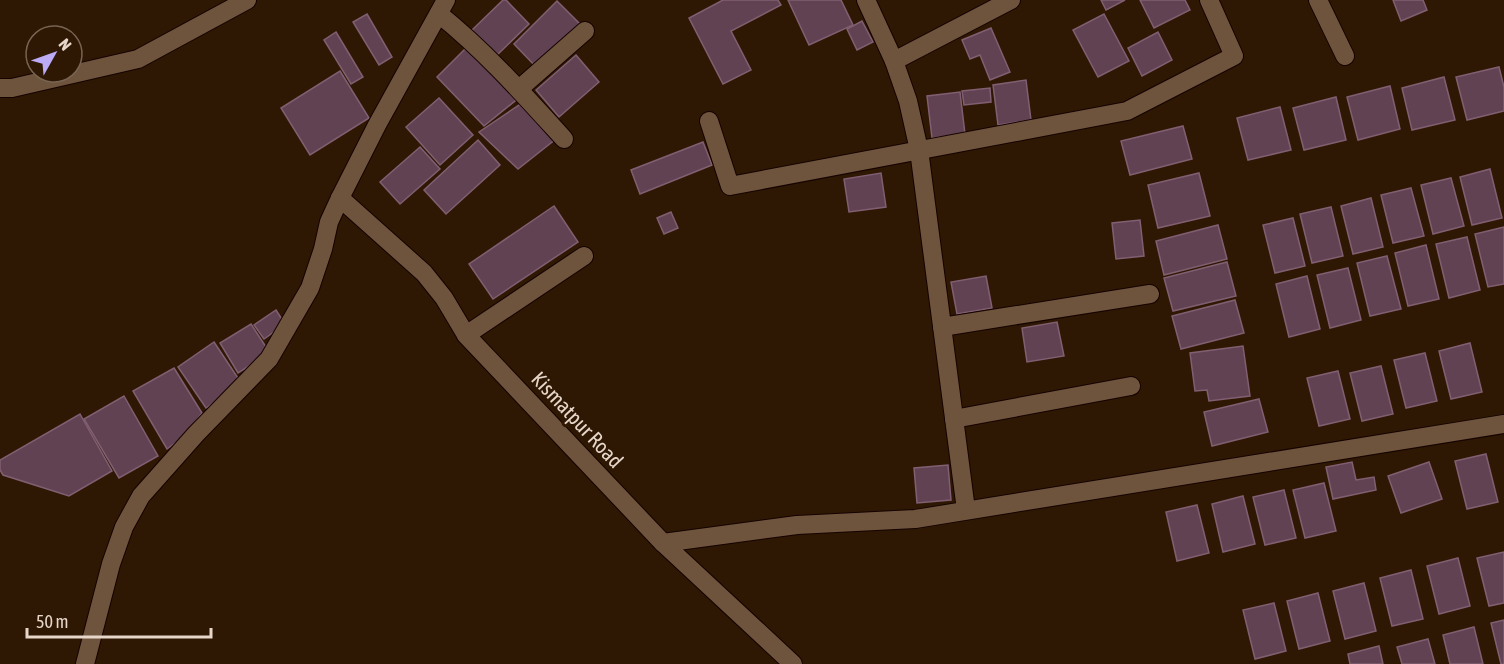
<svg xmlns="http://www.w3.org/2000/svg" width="1504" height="664" font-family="'Asap Condensed',sans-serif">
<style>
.building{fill:#614253;stroke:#805f71;stroke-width:1.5}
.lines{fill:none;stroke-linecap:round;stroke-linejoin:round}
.minor-casing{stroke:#150300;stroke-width:20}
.minor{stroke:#6f543d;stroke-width:18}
.labels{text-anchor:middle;stroke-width:6;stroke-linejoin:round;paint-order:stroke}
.street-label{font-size:21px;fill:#e7d7ca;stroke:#2e1703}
</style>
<rect width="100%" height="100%" fill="#2e1703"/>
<g class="building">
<polygon points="503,0 506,0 529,24 494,58 470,32"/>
<polygon points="723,0 778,0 781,5 731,31 751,70 723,84 689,18"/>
<polygon points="788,0 841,0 853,25 809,45"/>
<polygon points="1101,0 1125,0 1106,10"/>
<polygon points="1140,0 1185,0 1190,10 1154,28"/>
<polygon points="1393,0 1423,0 1427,10 1401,21"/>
<polygon points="557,1 583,27 539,70 514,44"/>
<polygon points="367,14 392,57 379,65 353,22"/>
<polygon points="1104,14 1129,61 1098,77 1073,30"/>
<polygon points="862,21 873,42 857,50 847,29"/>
<polygon points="991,28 1010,72 990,80 980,55 970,59 962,40"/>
<polygon points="336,32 363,77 351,84 324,40"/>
<polygon points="1158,32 1172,60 1142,76 1128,48"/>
<polygon points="469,45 520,97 484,126 437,77"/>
<polygon points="576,55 599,82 559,117 536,90"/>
<polygon points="1499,67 1504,87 1504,111 1467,120 1456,77"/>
<polygon points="340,71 369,118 310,155 281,108"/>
<polygon points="1444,77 1455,120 1412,130 1402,88"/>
<polygon points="1026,80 1031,120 998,125 993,85"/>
<polygon points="1390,86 1400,129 1358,140 1347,97"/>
<polygon points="990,88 991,102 964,105 962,91"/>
<polygon points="960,92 965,134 932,138 927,96"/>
<polygon points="1336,97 1346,140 1304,150 1293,108"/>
<polygon points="439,98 473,135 440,165 406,127"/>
<polygon points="525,101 556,139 518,169 479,132"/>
<polygon points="1280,107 1291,150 1248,160 1237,118"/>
<polygon points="1183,126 1192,159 1130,175 1121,141"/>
<polygon points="478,140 500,165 446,214 424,190"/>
<polygon points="703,142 712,165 640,194 631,170"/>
<polygon points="420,147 440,169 400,204 380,182"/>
<polygon points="1490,169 1502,218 1472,225 1460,177"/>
<polygon points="881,173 886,207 849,212 844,179"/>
<polygon points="1199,173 1210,216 1158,228 1148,185"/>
<polygon points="1451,178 1464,226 1433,234 1421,185"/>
<polygon points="1411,188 1424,236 1393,243 1381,195"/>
<polygon points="1371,198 1383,247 1353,254 1341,206"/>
<polygon points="554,206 578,242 493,299 469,264"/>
<polygon points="1331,207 1343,256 1312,263 1300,214"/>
<polygon points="671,212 678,228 664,234 657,218"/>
<polygon points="1293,218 1305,266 1275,273 1263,225"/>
<polygon points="1140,220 1144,256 1116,259 1112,223"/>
<polygon points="1218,225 1227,259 1164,275 1156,241"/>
<polygon points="1504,227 1504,284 1488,287 1475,234"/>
<polygon points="1467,237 1480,290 1449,298 1436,244"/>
<polygon points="1426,245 1439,299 1408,306 1395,253"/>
<polygon points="1387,256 1401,309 1370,316 1357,263"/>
<polygon points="1227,262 1236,296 1173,311 1164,278"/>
<polygon points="1348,268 1361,320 1330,328 1317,275"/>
<polygon points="986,276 992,308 957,314 951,282"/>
<polygon points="1307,276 1320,329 1289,337 1276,284"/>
<polygon points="1235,300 1244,333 1181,349 1172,316"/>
<polygon points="276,310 285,324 264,339 254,325"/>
<polygon points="1057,322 1064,356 1027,362 1022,328"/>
<polygon points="251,324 270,353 238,373 220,343"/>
<polygon points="214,342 242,384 206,408 178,367"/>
<polygon points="1470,343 1482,392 1451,399 1439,351"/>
<polygon points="1243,346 1250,396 1209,401 1207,390 1195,391 1190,353"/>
<polygon points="1425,353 1437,401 1406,408 1394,360"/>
<polygon points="1381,366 1393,414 1362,421 1350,373"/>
<polygon points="174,368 202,413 185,436 167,449 133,391"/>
<polygon points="1338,371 1350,419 1319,426 1307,378"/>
<polygon points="124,396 158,456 119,478 84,419"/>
<polygon points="1259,399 1268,432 1212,446 1204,412"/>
<polygon points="80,414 112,471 69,496 3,475 0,470 0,460"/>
<polygon points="1486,454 1498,502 1467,509 1455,461"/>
<polygon points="1352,462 1356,480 1374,477 1376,490 1333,499 1326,467"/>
<polygon points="1429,462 1442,499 1401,513 1388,476"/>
<polygon points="948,465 951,500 917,503 914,468"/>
<polygon points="1324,483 1336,531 1305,538 1293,490"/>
<polygon points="1284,490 1296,538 1265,545 1253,497"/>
<polygon points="1243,496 1255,544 1223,552 1212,504"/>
<polygon points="1197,505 1209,553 1177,561 1166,512"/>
<polygon points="1504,552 1504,603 1489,606 1477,558"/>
<polygon points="1458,558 1470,606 1439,614 1427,566"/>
<polygon points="1411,570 1423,619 1392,626 1380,578"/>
<polygon points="1364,583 1376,631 1345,639 1333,591"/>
<polygon points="1318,593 1330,641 1299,649 1287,601"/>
<polygon points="1274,603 1286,651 1255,659 1243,610"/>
<polygon points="1504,620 1504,664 1501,664 1491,623"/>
<polygon points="1474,627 1483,664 1450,664 1443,635"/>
<polygon points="1428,639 1435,664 1402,664 1397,647"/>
<polygon points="1379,646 1383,664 1350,664 1348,654"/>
</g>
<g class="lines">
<g class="minor-casing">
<g id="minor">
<polyline points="866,0 894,61 908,101 919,150 966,510"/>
<polyline points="1318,0 1345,56"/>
<path d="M 439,14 C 485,51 524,95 564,139"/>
<polyline points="894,61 1011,0"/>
<polyline points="0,88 12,88 138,59 247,0"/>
<polyline points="519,89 585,31"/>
<polyline points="709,121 730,186 1127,111 1234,56 1209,0"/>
<polyline points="340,198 424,273 444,298 466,335 663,543 793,664"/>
<polyline points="942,327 1150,294"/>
<polyline points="466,335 584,256"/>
<polyline points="954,419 1131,386"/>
<polyline points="663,543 797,525 915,519 1504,424"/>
<polyline points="85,664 111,564 124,527 141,496 196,434 269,359 310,288 323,249 329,222 340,198 377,125 446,0"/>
</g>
</g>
<use href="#minor" class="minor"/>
</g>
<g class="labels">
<g class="street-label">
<text transform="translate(577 420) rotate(47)" y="7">Kismatpur Road</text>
</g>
</g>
<g transform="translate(54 54) rotate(50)"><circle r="28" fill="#2e1703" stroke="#786453" stroke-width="1.5"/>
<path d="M0-4.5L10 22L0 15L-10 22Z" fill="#bbaaf6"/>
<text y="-9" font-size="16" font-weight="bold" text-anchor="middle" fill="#e7d7ca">N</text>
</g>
<path d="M27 628v9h184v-9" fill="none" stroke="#e7d7ca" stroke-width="3"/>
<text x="36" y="628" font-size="18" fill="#e7d7ca" stroke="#2e1703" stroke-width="4.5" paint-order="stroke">50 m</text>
</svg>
